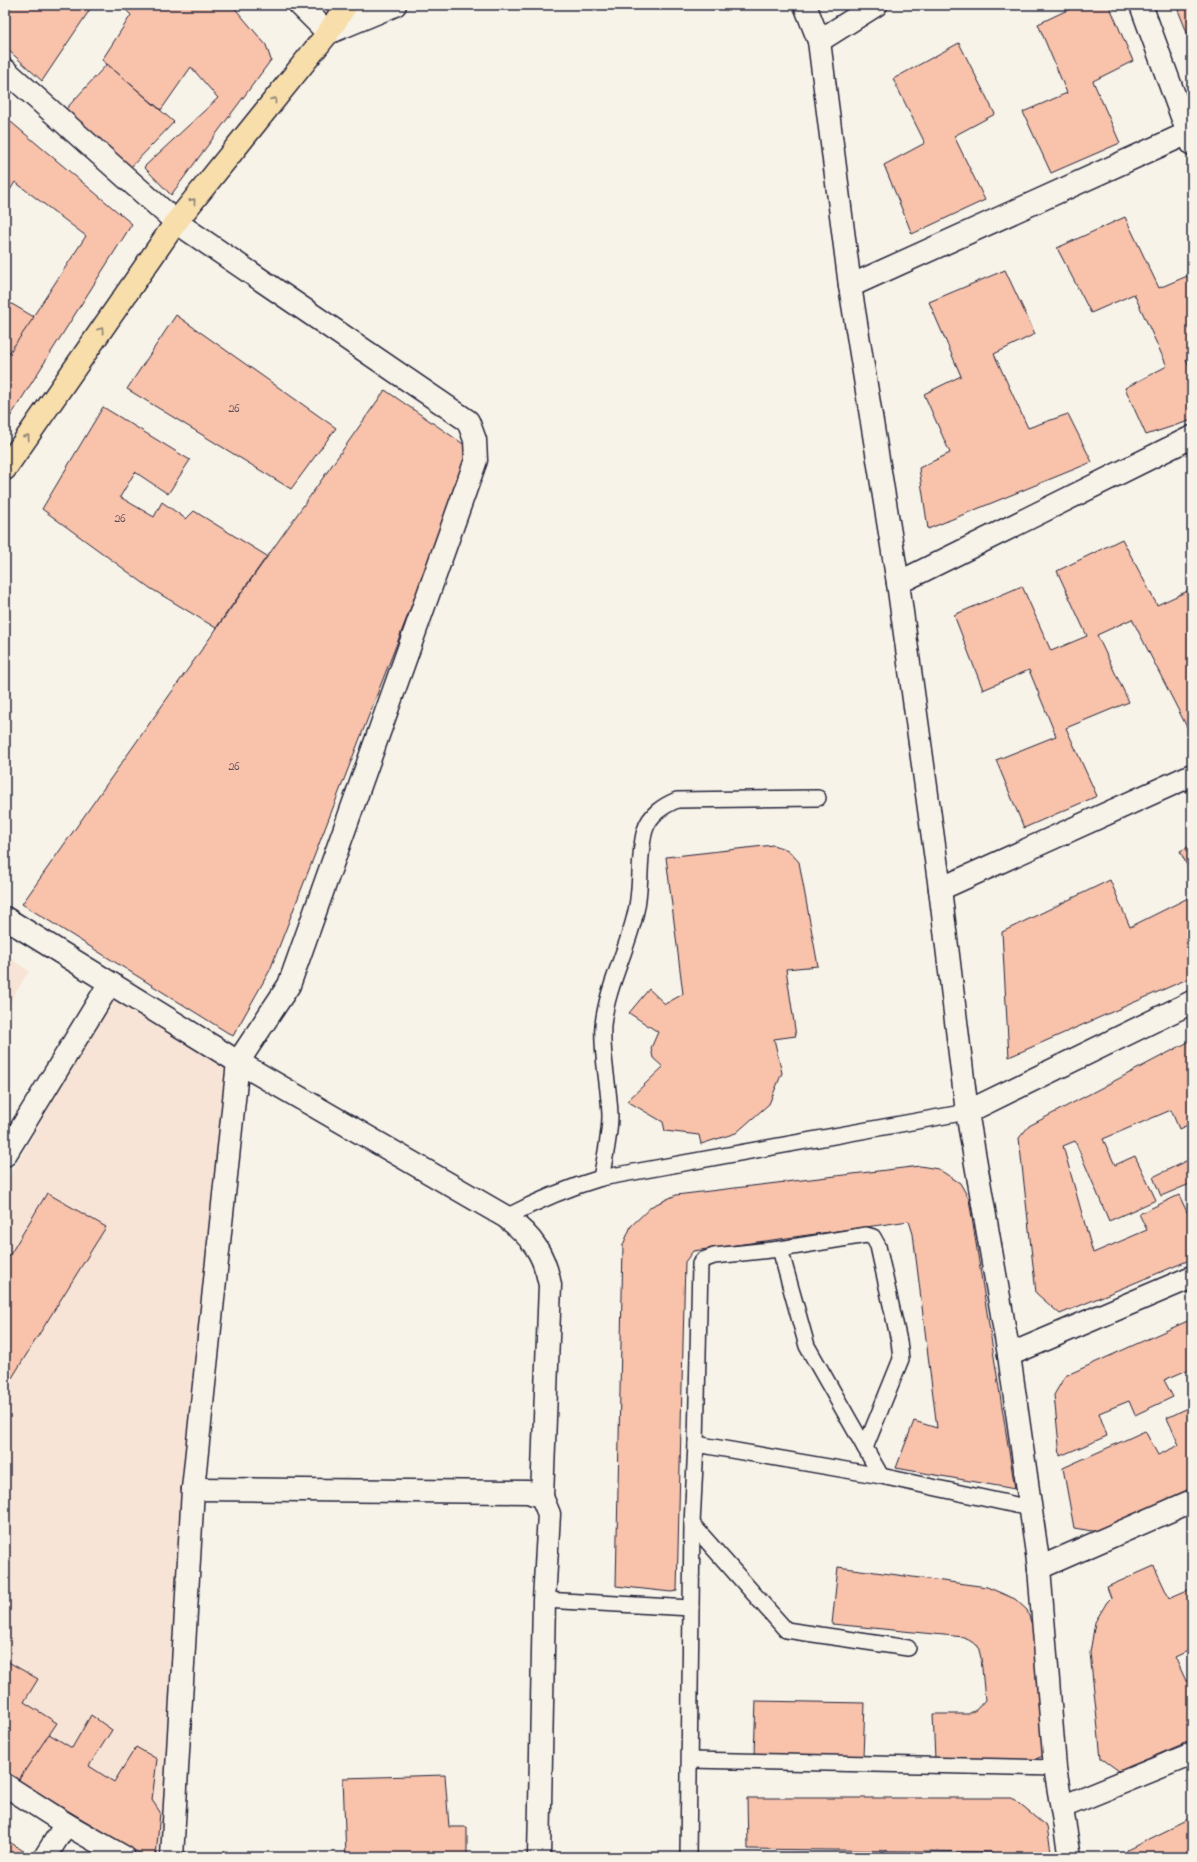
<svg xmlns="http://www.w3.org/2000/svg" width="1197" height="1862" font-family="'Indie Flower',sans-serif">
<style>
.built{fill:#f7e4d6}
.building{fill:#f8c2ab;stroke:#22223b}
.lines{fill:none;stroke-linecap:round;stroke-linejoin:round}
.lane-casing{stroke:#22223b;stroke-width:18}
.street-casing{stroke:#22223b;stroke-width:25}
.primary-casing{stroke:#22223b;stroke-width:25}
.lane{stroke:#f7f3e8;stroke-width:15}
.street{stroke:#f7f3e8;stroke-width:22}
.primary{stroke:#f8deab;stroke-width:22}
.oneway{stroke:#8d8073}
.labels{text-anchor:middle;stroke-width:3.5;stroke-linejoin:round;paint-order:stroke}
.number-label{font-size:12px;fill:#584a57}
</style>
<rect width="100%" height="100%" fill="#f7f3e8"/>
<filter id="ink" filterUnits="userSpaceOnUse"><feTurbulence type="fractalNoise" baseFrequency=".025" numOctaves="2"/><feDisplacementMap in="SourceGraphic" scale="8" xChannelSelector="R" yChannelSelector="G"/><feConvolveMatrix kernelMatrix="1 2 1 2 8 2 1 2 1" color-interpolation-filters="sRGB"/></filter>
<g filter="url(#ink)">
<g class="built">
<polygon points="5,955 29,971 5,1010"/>
<polygon points="113,997 228,1067 162,1857 146,1857 64,1811 5,1773 5,1183"/>
</g>
<g class="building">
<polygon points="9,5 93,5 42,81 5,47 5,10"/>
<polygon points="121,5 232,5 266,45 271,60 171,195 144,167 218,98 191,67 161,110 102,60 131,15"/>
<polygon points="1078,5 1109,5 1133,61 1093,81 1120,143 1051,173 1023,112 1067,93 1038,24"/>
<polygon points="1176,5 1192,5 1192,45"/>
<polygon points="959,43 995,114 954,136 985,200 912,234 884,165 925,143 893,79"/>
<polygon points="107,64 174,122 130,168 65,110"/>
<polygon points="5,117 132,224 5,425 5,359 86,236 15,182 5,198"/>
<polygon points="1125,217 1159,288 1192,274 1192,356 1186,359 1192,372 1192,420 1146,435 1125,388 1167,366 1134,294 1091,313 1057,248"/>
<polygon points="1005,270 1035,334 994,354 1028,428 1068,414 1092,462 928,529 919,468 950,453 924,394 961,376 929,302"/>
<polygon points="5,300 34,317 5,359"/>
<polygon points="176,315 336,428 291,489 127,389"/>
<polygon points="385,390 472,450 270,970 233,1036 22,904"/>
<polygon points="103,407 190,460 168,494 135,472 120,497 154,517 162,502 186,519 194,511 267,556 216,628 150,588 42,509"/>
<polygon points="1122,539 1157,605 1192,589 1192,737 1132,619 1097,635 1129,702 1066,728 1097,796 1024,828 996,760 1056,736 1029,670 983,690 954,615 1022,586 1051,651 1087,636 1057,571"/>
<polygon points="773,845 788,850 799,862 818,966 786,969 796,1036 774,1039 782,1073 769,1104 736,1133 701,1144 699,1135 665,1131 663,1122 627,1101 663,1067 653,1058 651,1048 658,1032 629,1013 649,989 665,1004 683,994 666,857"/>
<polygon points="1192,845 1192,876 1180,851"/>
<polygon points="1110,880 1130,927 1192,896 1192,977 1009,1057 1002,932"/>
<polygon points="1192,1040 1192,1123 1179,1129 1171,1110 1103,1139 1115,1165 1135,1156 1156,1200 1109,1221 1075,1141 1063,1146 1093,1253 1147,1230 1139,1214 1179,1195 1187,1212 1192,1209 1192,1259 1060,1314 1036,1293 1019,1138 1029,1126"/>
<polygon points="1192,1158 1192,1183 1161,1196 1153,1177"/>
<polygon points="920,1166 938,1169 960,1183 969,1199 1015,1489 896,1468 914,1421 937,1428 913,1234 909,1221 693,1251 685,1262 677,1591 671,1592 616,1586 623,1245 631,1226 652,1206 676,1195"/>
<polygon points="47,1193 106,1227 5,1389 5,1263"/>
<polygon points="1192,1319 1192,1368 1164,1380 1173,1397 1135,1415 1129,1401 1099,1413 1107,1436 1060,1456 1054,1395 1065,1376"/>
<polygon points="1192,1406 1192,1488 1098,1532 1074,1528 1063,1468 1145,1431 1158,1455 1179,1445 1167,1418"/>
<polygon points="1154,1566 1169,1598 1192,1588 1192,1649 1175,1657 1187,1683 1192,1680 1192,1740 1119,1771 1101,1758 1090,1653 1095,1622 1107,1602 1111,1598 1107,1587"/>
<polygon points="838,1567 987,1587 1015,1599 1027,1610 1035,1634 1051,1749 1043,1756 1031,1761 935,1759 933,1714 968,1714 976,1710 985,1700 981,1658 978,1646 964,1637 832,1624"/>
<polygon points="5,1660 38,1679 24,1702 57,1723 18,1781 5,1773"/>
<polygon points="756,1701 865,1703 863,1757 754,1755"/>
<polygon points="91,1715 112,1730 89,1766 114,1782 136,1747 157,1759 152,1800 160,1812 156,1857 146,1857 18,1781 49,1734 72,1748"/>
<polygon points="445,1775 449,1827 467,1827 467,1857 346,1857 343,1778"/>
<polygon points="747,1798 1012,1798 1047,1827 1052,1857 1000,1857 992,1852 748,1849"/>
<polygon points="1192,1818 1192,1857 1127,1857 1127,1850"/>
<polygon points="5,1839 25,1852 22,1857 5,1857"/>
</g>
<g class="lines">
<g class="lane-casing">
<g id="lane">
<path d="M 601,1178 C 605,1157 610,1136 610,1115 C 609,1084 601,1055 603,1025 C 607,986 628,949 636,911 C 642,886 638,853 645,830 C 650,814 663,806 677,800 L 818,798"/>
<path d="M 506,1217 C 537,1201 567,1188 601,1178 L 967,1112"/>
<polyline points="780,1249 807,1346 881,1476"/>
<polyline points="696,1444 700,1264 703,1260 714,1256 780,1249 866,1235 873,1237 878,1246 899,1341 901,1359 865,1448"/>
<polyline points="692,1524 786,1630 908,1648"/>
<polyline points="544,1600 691,1608"/>
<polyline points="690,1760 1055,1768"/>
<polyline points="688,1857 692,1524 696,1444 881,1476 1030,1508"/>
</g>
</g>
<g class="street-casing">
<g id="street">
<polyline points="300,5 328,33 395,5"/>
<polyline points="805,5 819,41 850,286 898,583 940,889 967,1112 1009,1355 1039,1568 1055,1768 1070,1857"/>
<polyline points="1141,5 1192,144"/>
<polyline points="819,41 876,5"/>
<polyline points="5,70 176,222 468,421 475,440 476,460 289,985 238,1062 193,1489 172,1857"/>
<polyline points="850,286 1188,133"/>
<polyline points="898,583 1192,437"/>
<polyline points="940,889 1192,775"/>
<path d="M 5,918 L 238,1062 L 506,1217 C 532,1237 544,1253 550,1285 L 542,1497"/>
<polyline points="967,1112 1192,1002"/>
<polyline points="5,1155 110,983"/>
<polyline points="1009,1355 1192,1277"/>
<polyline points="193,1489 528,1492 542,1497 549,1514 544,1600 539,1857"/>
<polyline points="1039,1568 1192,1501"/>
<polyline points="5,1785 66,1824 124,1857"/>
<polyline points="1062,1807 1192,1754"/>
<polyline points="45,1857 66,1824"/>
</g>
</g>
<g class="primary-casing">
<polyline id="primary" points="5,469 176,222 328,33 346,5"/>
</g>
<use href="#lane" class="lane"/>
<use href="#street" class="street"/>
<use href="#primary" class="primary"/>
</g>
<defs><path id="oneway-chevron" d="M-2-3.5L2.5 0L-2 3.5" fill="none" stroke-width="1.6" stroke-linecap="round" stroke-linejoin="round"/></defs>
<g class="oneway">
<use href="#oneway-chevron" transform="translate(274 100) rotate(-51)"/>
<use href="#oneway-chevron" transform="translate(193 201) rotate(-51)"/>
<use href="#oneway-chevron" transform="translate(101 330) rotate(-55)"/>
<use href="#oneway-chevron" transform="translate(27 437) rotate(-55)"/>
</g>
</g>
<g class="labels">
<g class="number-label">
<text x="234" y="412">26</text>
<text x="120" y="522">26</text>
<text x="234" y="770">26</text>
</g>
</g>
<rect width="1197" height="1862" fill="none" stroke="#f7f3e8" stroke-width="20"/>
<rect x="10" y="10" width="1177" height="1842" fill="none" stroke="#22223b" stroke-width="1.5" filter="url(#ink)"/>
</svg>
